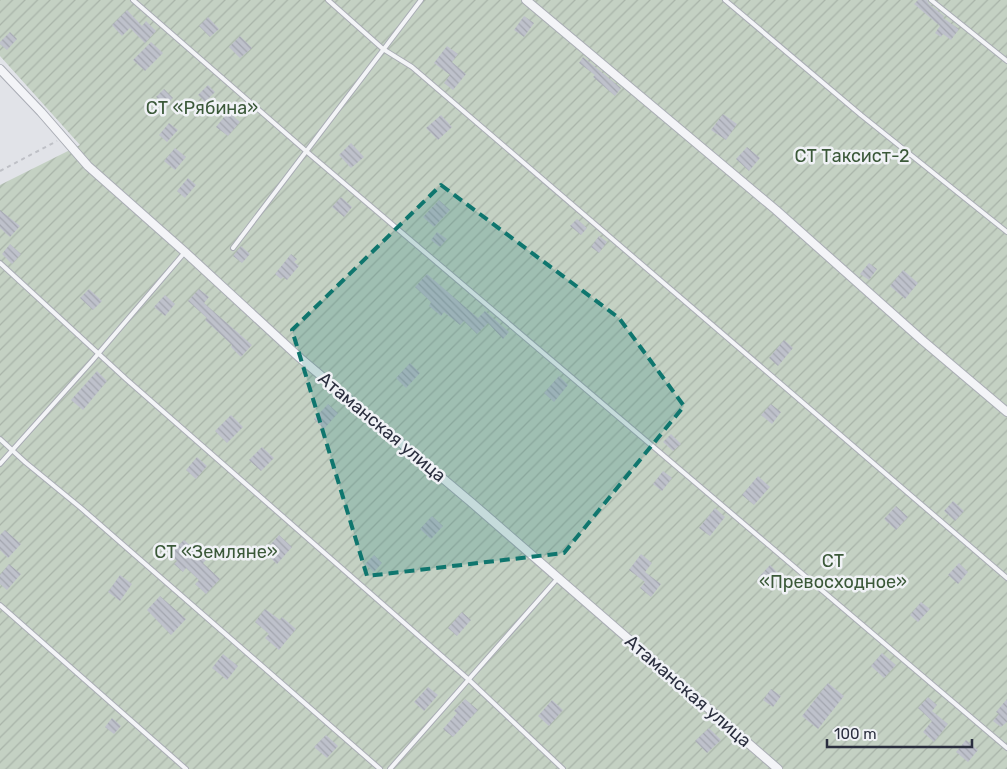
<svg xmlns="http://www.w3.org/2000/svg" width="1007" height="769" font-family="Rubik,sans-serif">
<style>
.garden{fill:url(#garden-furrows)}
.building{fill:url(#building-back-hatch)}
.lines{fill:none;stroke-linecap:round;stroke-linejoin:round}
.lane-casing{stroke:#aaadb5;stroke-width:6}
.street-casing{stroke:#aaadb5;stroke-width:10}
.path{stroke:#bfc1c7;stroke-width:2;stroke-dasharray:4 4;stroke-linecap:butt}
.lane{stroke:#f3f4f7;stroke-width:4}
.street{stroke:#f3f4f7;stroke-width:8}
.marked{fill:#0f766e;fill-opacity:0.2;stroke:#0f766e;stroke-width:4;stroke-dasharray:10 6;stroke-linejoin:round}
.labels{text-anchor:middle;stroke-width:5;stroke-linejoin:round;paint-order:stroke}
.park-label{font-size:18px;fill:#3b5939;stroke:#f0f2f6}
.street-label{font-size:18px;fill:#2b2f3f;stroke:#f0f2f6}
</style>
<defs>
<pattern id="garden-furrows" width="10" height="10" patternUnits="userSpaceOnUse" patternTransform="scale(1.25)"><rect width="10" height="10" fill="#c4d1c3"/><path d="M-1 1l2-2M0 10L10 0M9 11l2-2" fill="none" stroke="#a9b4a9"/></pattern>
<pattern id="building-back-hatch" width="6" height="6" patternUnits="userSpaceOnUse" patternTransform="scale(1.25)"><rect width="6" height="6" fill="#bec1cb"/><path d="M-1 5l2 2M0 0l6 6M5-1l2 2" fill="none" stroke="#a3a6af"/></pattern>
</defs>
<rect width="100%" height="100%" fill="#e1e3e8"/>
<polygon class="garden" points="0,0 1007,0 1007,769 0,769 0,185 80,145 0,56"/>
<g class="building">
<polygon points="918,0 927,0 929,4 944,16 943,18 959,29 951,40 943,34 941,37 935,33 940,26 914,4"/>
<polygon points="127,10 142,26 146,21 156,31 145,43 130,28 122,36 112,25"/>
<polygon points="524,16 534,23 524,37 514,30"/>
<polygon points="208,17 219,29 210,37 199,26"/>
<polygon points="10,32 17,39 7,50 0,44 0,42"/>
<polygon points="240,36 252,48 240,58 229,47"/>
<polygon points="151,42 163,53 145,71 133,60"/>
<polygon points="447,46 458,54 452,62 466,74 453,90 444,83 450,75 434,63"/>
<polygon points="583,57 621,88 615,96 593,77 595,75 579,63"/>
<polygon points="208,85 215,92 205,102 198,95"/>
<polygon points="164,89 173,98 165,106 156,97"/>
<polygon points="228,112 240,122 228,136 216,127"/>
<polygon points="723,114 737,124 726,140 711,130"/>
<polygon points="441,115 452,127 438,140 426,128"/>
<polygon points="169,123 178,130 167,142 159,135"/>
<polygon points="351,143 364,157 351,168 339,155"/>
<polygon points="747,147 760,158 749,171 736,159"/>
<polygon points="175,148 186,157 175,170 164,161"/>
<polygon points="188,178 196,185 185,198 177,191"/>
<polygon points="341,197 352,207 344,217 332,207"/>
<polygon points="439,200 450,210 434,227 423,217"/>
<polygon points="0,210 20,226 10,237 0,228"/>
<polygon points="577,219 587,228 581,235 570,226"/>
<polygon points="437,232 447,239 440,247 431,240"/>
<polygon points="599,236 607,242 599,253 591,247"/>
<polygon points="10,244 21,254 12,264 2,254"/>
<polygon points="241,246 250,254 242,263 233,256"/>
<polygon points="291,254 297,259 294,262 299,266 287,280 283,277 281,279 275,274"/>
<polygon points="869,263 877,269 869,280 860,274"/>
<polygon points="903,270 918,283 905,299 890,286"/>
<polygon points="427,274 478,318 485,311 509,332 503,339 488,323 477,334 464,321 460,325 444,312 441,316 429,306 431,302 415,287"/>
<polygon points="89,289 102,301 93,310 80,298"/>
<polygon points="199,289 209,297 204,303 252,345 241,357 231,347 232,345 205,320 207,318 188,301"/>
<polygon points="165,295 175,304 165,316 154,307"/>
<polygon points="784,340 793,348 778,366 769,358"/>
<polygon points="410,363 420,373 406,388 396,378"/>
<polygon points="97,371 107,381 83,410 71,400"/>
<polygon points="559,376 568,385 554,402 544,393"/>
<polygon points="328,404 338,413 324,429 314,419"/>
<polygon points="771,404 781,412 772,424 761,415"/>
<polygon points="231,415 243,427 227,443 215,431"/>
<polygon points="671,434 681,444 673,451 663,442"/>
<polygon points="262,447 274,458 261,471 249,460"/>
<polygon points="197,457 207,466 196,479 186,470"/>
<polygon points="663,471 672,478 662,491 653,484"/>
<polygon points="758,476 770,487 754,505 742,495"/>
<polygon points="953,501 964,511 955,521 944,511"/>
<polygon points="896,506 908,517 896,530 884,519"/>
<polygon points="715,508 725,517 710,536 699,528"/>
<polygon points="432,516 443,526 431,539 420,529"/>
<polygon points="5,530 21,544 8,558 0,550 0,535"/>
<polygon points="279,535 292,547 277,564 264,552"/>
<polygon points="184,540 206,560 203,563 220,579 206,594 195,584 199,580 186,568 183,572 174,564 177,561 170,554"/>
<polygon points="641,554 652,563 645,572 661,584 651,597 640,588 645,582 629,570"/>
<polygon points="374,555 382,563 374,572 365,564"/>
<polygon points="959,563 968,572 958,584 948,575"/>
<polygon points="9,564 21,574 7,590 0,584 0,575"/>
<polygon points="770,565 778,573 767,586 758,578"/>
<polygon points="120,575 132,584 120,601 108,592"/>
<polygon points="160,596 186,619 171,635 147,610"/>
<polygon points="921,602 930,609 918,622 910,615"/>
<polygon points="265,609 280,620 282,617 296,629 279,650 265,638 269,634 255,622"/>
<polygon points="462,612 471,620 457,636 448,628"/>
<polygon points="882,653 896,665 884,678 871,666"/>
<polygon points="223,654 238,666 227,680 212,668"/>
<polygon points="828,683 844,696 818,729 802,716"/>
<polygon points="428,687 438,695 424,711 414,702"/>
<polygon points="771,689 781,696 773,707 763,700"/>
<polygon points="928,697 937,705 932,711 948,724 934,742 923,732 932,721 918,708"/>
<polygon points="465,699 478,710 453,737 443,729 457,713 454,711"/>
<polygon points="1007,699 1007,722 1001,727 993,721 999,714 996,712"/>
<polygon points="552,700 563,710 549,726 538,716"/>
<polygon points="112,718 121,726 114,734 105,727"/>
<polygon points="709,728 721,740 707,753 695,741"/>
<polygon points="326,735 338,746 327,758 314,747"/>
<polygon points="966,740 978,750 968,762 956,752"/>
</g>
<g class="lines">
<g class="lane-casing">
<g id="lane">
<polyline points="133,0 306,151 1007,748"/>
<polyline points="328,0 383,49 412,67 1007,578"/>
<polyline points="725,0 861,115 1007,232"/>
<polyline points="931,0 1007,61"/>
<polyline points="233,248 421,0"/>
<polyline points="0,263 126,379 468,679 563,769"/>
<polyline points="0,439 25,462 81,508 380,769"/>
<polyline points="0,464 92,361 185,252"/>
<polyline points="0,605 186,769"/>
<polyline points="390,769 558,578"/>
</g>
</g>
<g class="street-casing">
<g id="street">
<polyline points="526,0 776,210 922,340 1007,412"/>
<polyline points="0,69 41,112 88,166 185,252 300,358 472,503 778,769"/>
</g>
</g>
<polyline class="path" points="0,171 57,141"/>
<use href="#lane" class="lane"/>
<use href="#street" class="street"/>
</g>
<path class="marked" d="M 441,185 L 619,318 L 684,406 L 564,553 L 367,576 L 292,330 Z"/>
<g class="labels">
<g class="park-label">
<text x="202" y="114">СТ «Рябина»</text>
<text x="852" y="162">СТ Таксист-2</text>
<text x="216" y="558">СТ «Земляне»</text>
<text x="833" y="567">СТ<tspan x="833" dy="21">«Превосходное»</tspan></text>
</g>
<g class="street-label">
<text transform="translate(382 427) rotate(40)" y="6">Атаманская улица</text>
<text transform="translate(688 691) rotate(41)" y="6">Атаманская улица</text>
</g>
</g>
<path d="M827 739v8h145v-8" fill="none" stroke="#2b2f3f" stroke-width="2.5"/>
<text x="834" y="739" font-size="15" fill="#2b2f3f" stroke="#f0f2f6" stroke-width="4" paint-order="stroke">100 m</text>
</svg>
